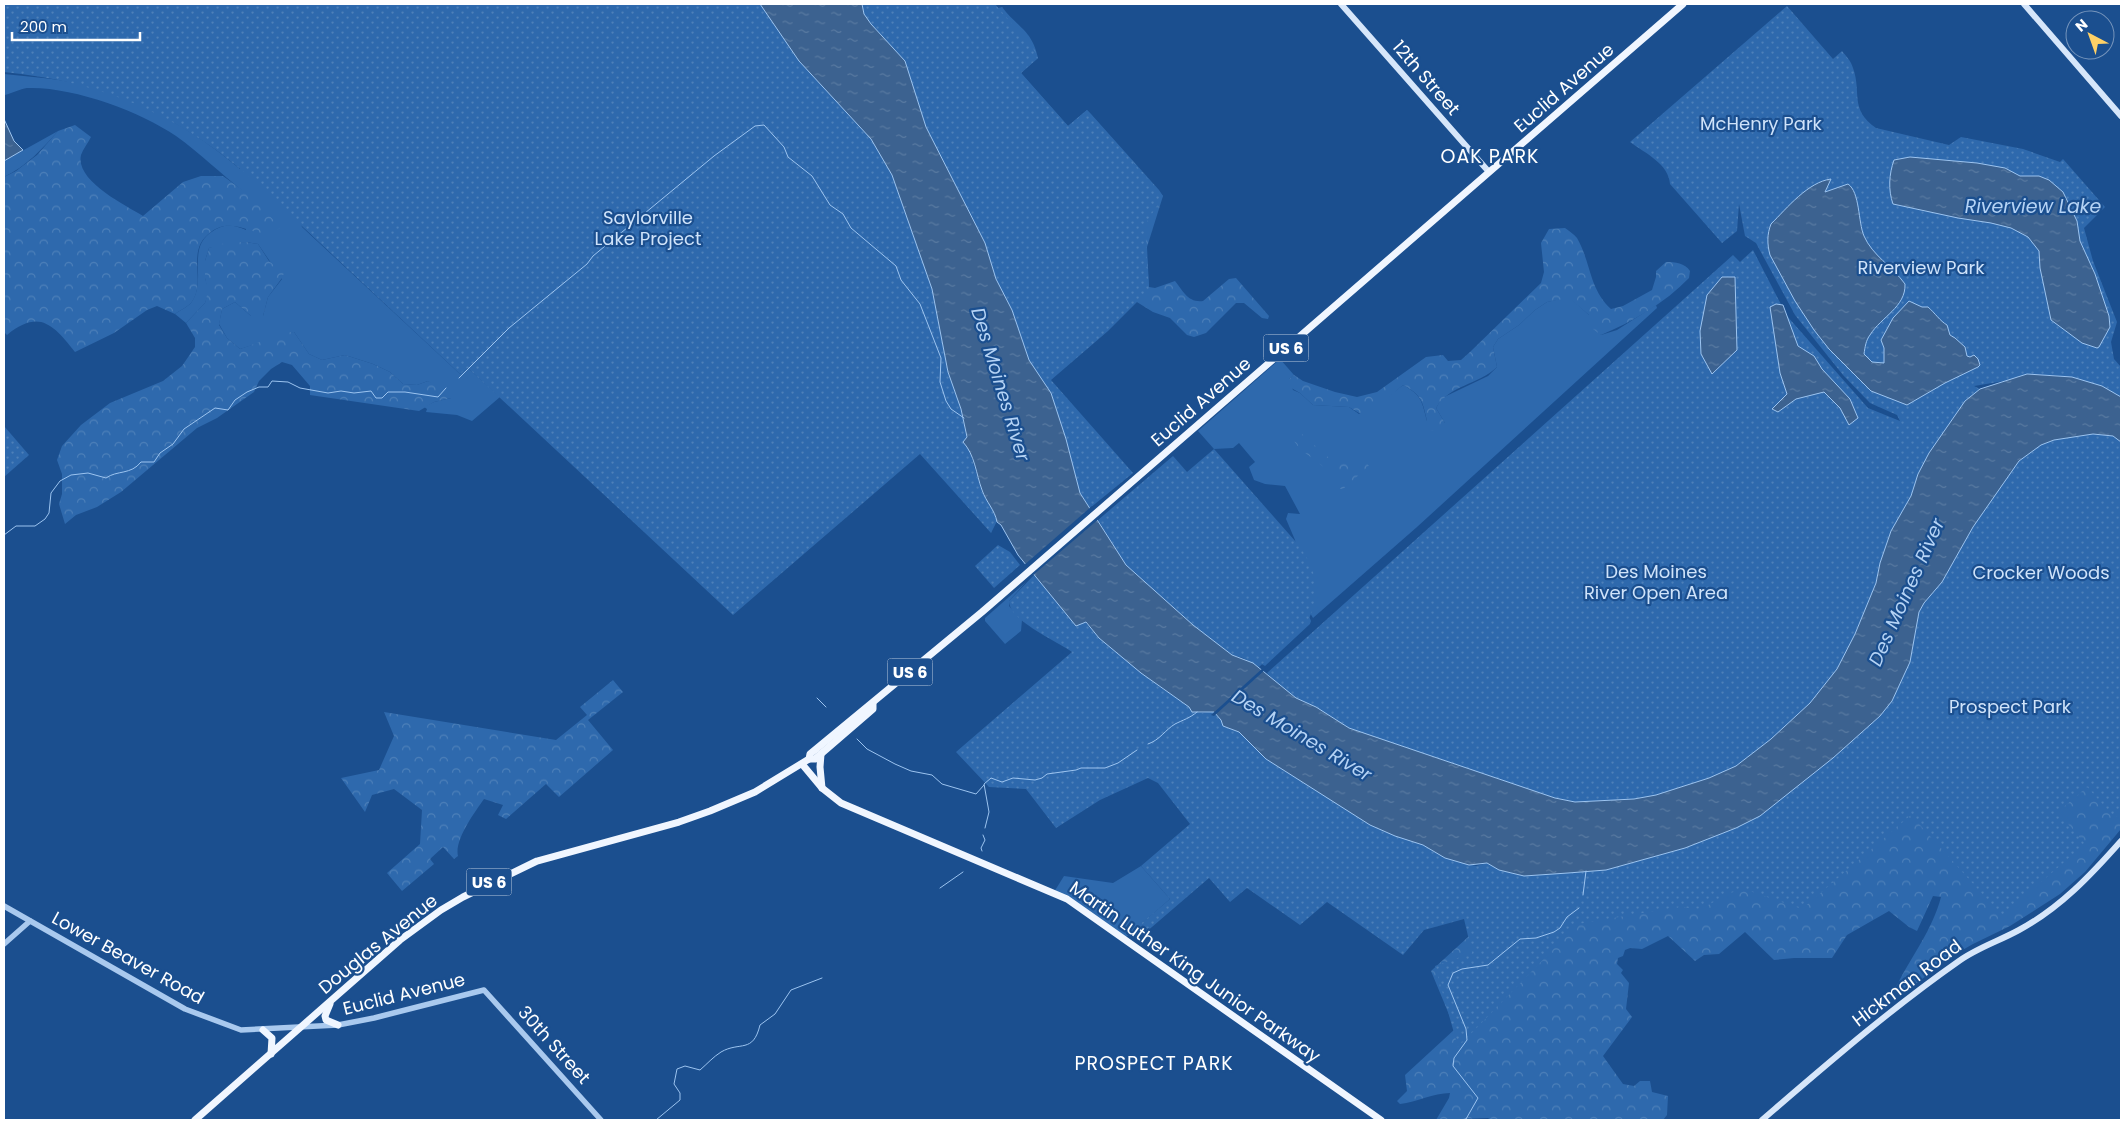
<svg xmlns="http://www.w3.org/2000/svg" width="2125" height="1124" font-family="Poppins,sans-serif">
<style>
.grass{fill:#2e69ad}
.forest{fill:url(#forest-crowns)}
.park{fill:url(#park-dots)}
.water{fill:url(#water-ripples);stroke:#9cc4f0}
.pier{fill:#1b4f8f}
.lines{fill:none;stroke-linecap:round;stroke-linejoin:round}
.stream{stroke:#9cc4f0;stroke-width:1}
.tertiary{stroke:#a9c9ee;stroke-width:5.5}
.secondary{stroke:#d6e6fa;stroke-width:6}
.primary{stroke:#f0f6ff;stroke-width:7}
.labels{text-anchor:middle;stroke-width:4.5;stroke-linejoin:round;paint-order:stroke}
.shield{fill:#1b4f8f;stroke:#bbcadd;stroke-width:1}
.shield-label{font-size:16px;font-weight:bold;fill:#fff}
.street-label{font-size:18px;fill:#fff;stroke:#1b4f8f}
.park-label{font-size:18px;fill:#cfe3fa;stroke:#1b4f8f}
.neighbourhood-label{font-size:19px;letter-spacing:1px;fill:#fff;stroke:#1b4f8f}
.water-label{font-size:19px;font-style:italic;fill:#b5d3f5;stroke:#1b4f8f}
</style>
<defs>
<pattern id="forest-crowns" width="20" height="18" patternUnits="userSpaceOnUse" patternTransform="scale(1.25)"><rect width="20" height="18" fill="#2e69ad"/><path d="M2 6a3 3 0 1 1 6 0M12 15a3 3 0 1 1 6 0" fill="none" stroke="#4d80b9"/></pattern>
<pattern id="park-dots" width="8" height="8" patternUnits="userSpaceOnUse" patternTransform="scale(1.25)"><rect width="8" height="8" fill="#2e69ad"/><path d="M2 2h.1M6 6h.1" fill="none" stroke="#4d80b9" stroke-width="1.8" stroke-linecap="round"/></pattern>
<pattern id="water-ripples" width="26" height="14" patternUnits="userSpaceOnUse" patternTransform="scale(1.25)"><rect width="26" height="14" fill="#3c6290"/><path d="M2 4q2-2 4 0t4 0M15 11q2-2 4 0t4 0" fill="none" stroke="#597aa1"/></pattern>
</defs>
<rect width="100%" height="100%" fill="#1b4f8f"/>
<g class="grass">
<path d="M 412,4 L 298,213 L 302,227 L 460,374 L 468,368 L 500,397 L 472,421 L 457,415 L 426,412 L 427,409 L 424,407 L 434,402 L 451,398 L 428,381 L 417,385 L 403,384 L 390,372 L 373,364 L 345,355 L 322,360 L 309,354 L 294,332 L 240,349 L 227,338 L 219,324 L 222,309 L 235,302 L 251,316 L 263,316 L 268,297 L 282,279 L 258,244 L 246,242 L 209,248 L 205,261 L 205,278 L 209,291 L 205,303 L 186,323 L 175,314 C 179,311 187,307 191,303 C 208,280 185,248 213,231 C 226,223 233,225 246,230 L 244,192 C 221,174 200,153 176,136 C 140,111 71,86 27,88 C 20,89 12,93 5,95 L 4,74 C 30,77 57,78 83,85 C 142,100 194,130 240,169 Z"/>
<path d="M 58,131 C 42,149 27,166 4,177 L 4,161 Z"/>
<path d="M 1569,297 L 1589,315 L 1601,335 L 1617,330 L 1656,305 L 1657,308 L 1417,527 L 1313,618 L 1310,613 L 1295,540 L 1286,519 L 1288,513 L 1300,514 L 1285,486 L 1265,484 L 1254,480 L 1249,467 L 1255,462 L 1239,443 L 1233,448 L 1214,449 L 1198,431 L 1280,359 L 1294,375 L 1289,379 L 1293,390 L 1300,393 L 1313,405 L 1349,407 L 1359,414 L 1388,397 L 1403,385 C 1422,395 1422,402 1427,421 L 1445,423 L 1436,408 L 1442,398 L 1488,376 L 1497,367 L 1493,347 L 1498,339 L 1519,325 L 1535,310 L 1547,302 Z"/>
<polygon points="1026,582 1009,601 1009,606 1022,620 1021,631 1005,644 985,621 985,618"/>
<polygon points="1309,616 1311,621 1310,624 1265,666 1260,663"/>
<polygon points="1141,866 1170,899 1124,939 1054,892 1064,876 1113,883"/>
</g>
<g class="forest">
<path d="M 946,4 L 995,9 L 1002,7 C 1018,28 1032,30 1038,58 L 1021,73 L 1068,126 L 1087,110 L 1091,114 L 1159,190 L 1163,196 L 1147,247 L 1149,287 L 1155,288 L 1175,281 C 1183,291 1188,303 1203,301 L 1229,279 L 1236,278 L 1269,316 L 1268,319 L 1262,318 L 1244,303 L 1236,303 L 1206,333 L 1194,337 L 1187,335 L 1170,318 L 1153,312 L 1132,299 Z"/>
<path d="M 75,125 L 91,137 C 88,143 83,149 81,155 C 75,181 125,205 143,216 L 183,182 L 201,176 L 223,176 L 244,191 L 281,227 C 259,246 237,213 211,232 C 184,251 208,281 191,303 C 187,307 179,311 175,314 L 157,306 L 147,310 L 114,333 L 75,352 C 54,326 40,308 7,335 L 4,332 L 4,177 L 16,171 L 37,155 L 58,131 Z"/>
<path d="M 1565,228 C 1569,231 1574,234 1577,238 C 1591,262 1589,289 1611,309 L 1623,306 L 1652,290 L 1656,277 L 1656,271 L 1666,262 C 1675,262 1685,263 1690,271 L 1689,278 C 1665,303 1632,322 1601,335 L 1589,326 L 1589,315 L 1569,298 L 1547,302 L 1535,310 L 1519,325 L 1498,339 L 1493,347 L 1497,367 C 1477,386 1450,384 1436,408 L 1445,423 L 1439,431 L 1430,430 C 1422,408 1427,397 1403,385 L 1372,412 L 1364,416 L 1349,407 L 1313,405 L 1300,393 L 1286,385 L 1289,379 L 1294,375 L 1303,381 L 1335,392 L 1357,397 L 1377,392 L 1426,357 L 1443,355 L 1448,361 L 1461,360 L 1470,352 L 1541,283 L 1544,272 L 1541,243 L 1549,229 Z"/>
<path d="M 246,242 L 258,244 L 269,261 L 284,273 L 282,278 L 268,297 L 263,316 L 251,316 L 235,302 L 222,309 L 219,325 L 227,338 L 240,349 C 258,344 275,333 294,332 L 309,354 L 322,360 L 345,355 L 373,364 L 390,372 L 403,384 L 417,385 L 428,381 L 451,392 L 451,398 L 434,402 L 419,411 L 310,395 L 310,386 L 292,365 L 282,362 L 271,369 L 259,381 L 254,392 L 217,418 L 197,428 L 121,492 L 97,507 L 76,515 L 65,524 L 59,504 L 62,494 L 62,474 L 57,460 L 62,446 L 81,425 L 110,403 L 163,381 L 182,366 L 195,347 L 195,338 L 186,323 L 205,303 L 208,291 L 205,278 L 205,261 L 209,248 L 225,243 Z"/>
<polygon points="1294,427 1329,458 1350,464 1365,461 1369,466 1343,489 1328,489 1328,484 1336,482 1338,478 1300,449 1287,432 1290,428"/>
<path d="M 613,680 L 623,692 L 588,720 L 613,750 L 559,797 L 546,784 L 506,819 L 498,815 L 503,805 L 484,799 C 475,812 454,840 458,856 L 454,859 L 443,847 L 430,859 L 434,864 L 402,891 L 387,873 L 420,844 L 422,810 L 394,789 L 372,795 L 365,812 L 341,778 L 379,770 L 394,736 L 384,712 L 556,740 L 587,715 L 580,707 Z"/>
<path d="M 2121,775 L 2121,829 L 2085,872 L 2060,894 L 2010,926 L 1973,944 L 1952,956 L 1900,996 L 1896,987 C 1911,957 1933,929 1941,897 L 1933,896 L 1917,931 L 1909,927 L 1889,911 L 1847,935 L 1832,958 L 1794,958 L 1774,960 L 1745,932 L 1719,954 L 1704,955 L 1695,961 L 1668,936 L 1642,949 L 1630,948 L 1625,950 L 1623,956 L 1618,958 L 1617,964 L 1623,970 L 1621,973 L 1629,983 L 1626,1009 L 1632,1017 L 1603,1056 L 1623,1084 L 1634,1086 L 1640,1081 L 1650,1081 L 1652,1092 L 1668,1096 L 1667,1115 L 1663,1120 L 1491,1120 L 1488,1118 L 1436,1120 L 1449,1098 L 1450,1093 C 1433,1093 1417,1102 1400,1104 L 1397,1101 L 1407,1091 L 1405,1075 L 1455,1029 L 1431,971 L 1480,926 L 1912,807 Z"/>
</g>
<g class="park">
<path d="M 4,4 L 760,4 L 799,61 L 871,139 L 892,175 L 932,289 L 948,372 L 961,409 L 968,446 L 982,492 L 996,514 L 997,521 L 991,533 L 920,454 L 733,615 L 468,368 L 460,374 L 244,172 C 172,111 97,81 4,72 Z"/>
<polygon points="862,4 995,4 1033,48 1038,58 1021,73 1068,126 1087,110 1163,196 1145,225 1149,290 1108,331 1051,380 1133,473 1090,508 1080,493 1066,439 1051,393 1029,360 1012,310 996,279 985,243 926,127 905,61 871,24 864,14"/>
<path d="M 1787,6 L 1833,59 L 1842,51 C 1846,56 1851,61 1853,68 C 1862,93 1849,109 1876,128 L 1949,145 L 1961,137 L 2023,149 L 2060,162 L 2063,159 L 2105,207 L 2084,228 L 2093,261 L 2117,322 L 2111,342 L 2114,359 L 2121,367 L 2121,397 L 2102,386 L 2059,376 L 2027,374 L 2010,380 L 1974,386 L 1980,389 L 1965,401 L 1929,453 L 1918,474 L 1911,496 L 1891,531 L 1880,563 L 1876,583 L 1855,634 L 1837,669 L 1810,703 L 1771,739 L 1736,766 L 1709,778 L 1656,795 L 1634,799 L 1575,802 L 1555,798 L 1349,728 L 1316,707 L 1296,698 L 1278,685 L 1267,673 L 1733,255 L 1740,262 L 1753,250 L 1787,316 L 1868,408 L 1900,421 L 1897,415 L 1870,403 L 1843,375 L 1795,315 L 1756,243 L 1745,236 L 1739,204 L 1737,231 L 1722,243 L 1670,184 C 1669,164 1645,153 1630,142 Z"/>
<polygon points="4,426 29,455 4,477"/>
<path d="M 2093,434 L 2113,436 L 2121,442 L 2121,813 L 2115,818 L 2087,787 L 2058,812 L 2085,844 L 2002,916 L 1911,815 L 1802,909 L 1744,889 L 1730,893 L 1701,909 L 1678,907 L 1578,924 L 1458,1047 L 1435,966 L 1472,953 L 1464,919 L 1424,930 L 1403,955 L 1327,902 L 1300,925 L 1247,888 L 1230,902 L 1209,878 L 1138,939 L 1130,933 L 1170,899 L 1141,866 L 1190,824 L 1158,783 L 1148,778 L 1100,800 L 1056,828 L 1026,789 L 989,787 L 956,752 L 1072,652 C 1057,641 1009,621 1009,601 L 1034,575 L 1076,626 L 1085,622 L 1099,638 L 1160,687 L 1199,713 L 1214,712 L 1221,720 L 1223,726 L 1239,732 L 1266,759 L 1350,811 L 1423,845 L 1445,858 L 1476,866 L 1487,863 L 1499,870 L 1524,876 L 1606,870 L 1685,848 L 1736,828 L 1833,758 L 1880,716 L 1892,701 L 1910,662 L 1919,612 L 1924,603 L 1942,582 L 1973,527 L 2019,461 L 2041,445 L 2054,440 Z"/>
<path d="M 1214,449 L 1296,542 C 1325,578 1323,613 1288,644 L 1286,642 L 1259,667 L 1243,658 L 1232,655 L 1193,625 L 1149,587 L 1126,565 L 1098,520 L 1173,456 L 1187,472 Z"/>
<polygon points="998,545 1010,552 1020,565 994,588 975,566"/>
</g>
<g class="water">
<path d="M 760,4 L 862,4 L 864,14 L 871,24 L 905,61 L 926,127 L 985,243 L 996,279 L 1012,310 L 1029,360 L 1051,393 L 1066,439 L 1080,493 L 1126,565 L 1193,625 L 1232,655 L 1253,663 L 1296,698 L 1316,707 L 1349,728 L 1555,798 L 1575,802 L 1634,799 L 1656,795 L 1709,778 L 1736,766 L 1771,739 L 1810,703 L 1837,669 L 1855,634 L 1876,583 L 1880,563 L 1891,531 L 1911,496 L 1918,474 L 1929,453 L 1965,401 L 1980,389 L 2027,374 L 2072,377 L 2102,386 L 2121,397 L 2121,442 L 2113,436 L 2093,434 L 2054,440 L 2041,445 L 2019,461 L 1973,527 L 1942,582 L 1924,603 L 1919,612 L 1910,662 L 1892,701 L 1880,716 L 1833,758 L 1760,816 L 1736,828 L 1685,848 L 1606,870 L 1568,873 L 1524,876 L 1499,870 L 1487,863 L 1469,865 L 1445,858 L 1423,845 L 1395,836 L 1370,825 L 1266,759 L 1239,732 L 1223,726 L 1221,720 L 1214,712 L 1192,712 L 1189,707 L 1141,673 L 1099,638 L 1086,622 L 1076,626 L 1018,555 L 1001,525 L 997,522 C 995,510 986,502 982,490 C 976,474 975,455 963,442 L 967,437 L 961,409 L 948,372 L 932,289 L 892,175 L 871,139 L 799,61 Z"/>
<polygon points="4,119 14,141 23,150 4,161"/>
<path d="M 1910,157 L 1977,163 L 2005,168 L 2020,176 L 2039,176 L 2049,180 L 2063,192 L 2077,221 L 2080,241 L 2095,274 L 2109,316 L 2110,327 L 2099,347 L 2097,348 L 2082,343 L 2051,320 L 2040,268 L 2039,251 L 2028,237 L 2011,228 L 1991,223 L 1958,218 L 1893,204 C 1888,190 1889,174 1894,160 Z"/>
<path d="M 1831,179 L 1825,192 L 1848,184 C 1860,192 1858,222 1864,236 C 1872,255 1893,267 1905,284 C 1906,307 1881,317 1870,335 C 1866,340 1865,347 1864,354 L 1872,362 L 1884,363 L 1884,348 L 1881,340 L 1893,318 L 1909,301 L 1922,307 L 1928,307 C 1935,313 1940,321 1947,325 L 1950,335 L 1955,338 L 1965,347 L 1967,356 L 1970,357 L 1974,355 L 1978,359 L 1980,365 L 1978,367 L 1945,383 L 1907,405 L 1871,391 L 1829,349 L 1814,330 L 1795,301 L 1770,255 C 1767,244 1767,234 1771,224 C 1787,208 1808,182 1831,179 Z"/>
<polygon points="1722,277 1735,277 1737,350 1712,374 1701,354 1700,331 1707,295"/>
<polygon points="1776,304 1783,305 1798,346 1814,356 1822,369 1850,399 1858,418 1849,425 1840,408 1824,392 1796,399 1778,412 1772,409 1787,394 1780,373 1770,307"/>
</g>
<g class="pier">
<polygon points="1092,506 1100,518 1032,576 1023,566"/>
<polygon points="1264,667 1266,669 1214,716 1211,715"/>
</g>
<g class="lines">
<g class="stream">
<polyline points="459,378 509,328 587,264 593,256 714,156 755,126 764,125 784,147 788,157 812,176 830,205 843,214 851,228 896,266 901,280 920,304 941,358 940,382 946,401 951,409 964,418"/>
<path d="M 4,535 L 16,526 L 35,526 L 45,519 L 49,513 L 51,493 L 60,481 L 71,475 L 88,473 L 106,478 C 117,470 131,475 141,462 L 154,462 L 160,453 L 173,444 L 184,429 L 215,408 L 228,410 L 235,400 L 247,392 L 259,387 L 268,387 L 272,381 L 288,382 L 300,388 L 328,393 L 341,391 L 354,393 L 371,391 L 376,398 L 382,398 L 388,392 L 405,392 L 438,397 L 446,388"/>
<polyline points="817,698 826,707"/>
<polyline points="857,739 867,749 895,764 911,771 932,775 942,784 976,794 984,785"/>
<path d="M 1148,744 C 1160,740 1165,730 1175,724 C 1183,720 1190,718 1197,712"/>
<polyline points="985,828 989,812 984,784 991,778 1002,782 1013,778 1035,780 1042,778 1047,774 1076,770 1081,768 1105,768 1118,763 1137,750"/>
<polyline points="982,851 981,848 985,840 983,835"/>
<polyline points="940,888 963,872"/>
<polyline points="1583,895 1586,871"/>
<path d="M 656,1120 L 680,1100 L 680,1093 L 674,1084 L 677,1069 L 685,1066 L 700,1070 C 707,1064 713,1057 721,1052 C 740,1041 753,1054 760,1025 L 775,1014 L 791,990 L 822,978"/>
<polyline points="1460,1120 1466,1119 1478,1098 1453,1066 1454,1058 1467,1040 1466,1029 1448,985 1453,973 1462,969 1488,965 1520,939 1536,938 1554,932 1560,928 1567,917 1579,908"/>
</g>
<g class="tertiary">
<polyline points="4,906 185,1009 241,1030 338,1025 374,1018 484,990 601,1120"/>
<polyline points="4,944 30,921"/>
</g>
<g class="secondary">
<polyline points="1341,4 1489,172"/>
<polyline points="2024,4 2121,116"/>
<path d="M 1762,1120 C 1826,1065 1889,1010 1959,961 C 1977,948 1999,941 2019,930 C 2060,908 2091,875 2121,841"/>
</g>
<g class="primary">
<polyline points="821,754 820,767 822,788"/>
<polyline points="809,759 815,759 873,709 873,704"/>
<polyline points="802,764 822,788 841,803 1067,899 1381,1120"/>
<polyline points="330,1004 325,1016 326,1020 338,1025"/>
<polyline points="263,1030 272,1038 271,1054"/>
<polyline points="195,1120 400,940 441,910 463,897 537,861 679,822 710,811 755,792 809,759 810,754 982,612 1683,4"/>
</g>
</g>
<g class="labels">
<g class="shield">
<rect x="1263.5" y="334.5" width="45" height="27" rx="4"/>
<rect x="887.5" y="658.5" width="45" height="27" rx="4"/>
<rect x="466.5" y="868.5" width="45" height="27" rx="4"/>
</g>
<g class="shield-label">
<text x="1286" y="354">US 6</text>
<text x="910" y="678">US 6</text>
<text x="489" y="888">US 6</text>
</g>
<g class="street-label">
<text transform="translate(1426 78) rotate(49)" y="6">12th Street</text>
<text transform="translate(1564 88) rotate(-41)" y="6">Euclid Avenue</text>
<text transform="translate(1201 402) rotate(-41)" y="6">Euclid Avenue</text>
<text transform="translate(378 944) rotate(-39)" y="6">Douglas Avenue</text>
<text transform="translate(128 958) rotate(29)" y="6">Lower Beaver Road</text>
<text transform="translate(1195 972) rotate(35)" y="6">Martin Luther King Junior Parkway</text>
<text transform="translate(1907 983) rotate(-37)" y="6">Hickman Road</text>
<text transform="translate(404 994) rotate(-14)" y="6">Euclid Avenue</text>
<text transform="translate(554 1045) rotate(48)" y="6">30th Street</text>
</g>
<g class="park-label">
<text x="1761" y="130">McHenry Park</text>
<text x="648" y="224">Saylorville<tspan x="648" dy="21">Lake Project</tspan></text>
<text x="1921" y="274">Riverview Park</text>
<text x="1656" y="578">Des Moines<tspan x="1656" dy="21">River Open Area</tspan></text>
<text x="2041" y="579">Crocker Woods</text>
<text x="2010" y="713">Prospect Park</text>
</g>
<g class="neighbourhood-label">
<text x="1490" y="163">OAK PARK</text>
<text x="1154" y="1070">PROSPECT PARK</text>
</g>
<g class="water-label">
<text x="2033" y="213">Riverview Lake</text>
<text transform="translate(1001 384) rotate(73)" y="7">Des Moines River</text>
<text transform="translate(1906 592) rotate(-66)" y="7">Des Moines River</text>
<text transform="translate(1302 735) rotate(31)" y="7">Des Moines River</text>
</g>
</g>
<rect width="2125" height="1124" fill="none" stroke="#ffffff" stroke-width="10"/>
<g transform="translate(2090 35) rotate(319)"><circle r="24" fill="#1b4f8f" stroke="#7695bc"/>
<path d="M0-4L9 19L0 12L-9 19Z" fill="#ffd166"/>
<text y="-8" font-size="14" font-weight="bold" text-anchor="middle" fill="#ffffff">N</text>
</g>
<path d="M12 32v8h128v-8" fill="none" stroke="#ffffff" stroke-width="2.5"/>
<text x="20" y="32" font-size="15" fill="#ffffff" stroke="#1b4f8f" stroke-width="4" paint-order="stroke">200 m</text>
</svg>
